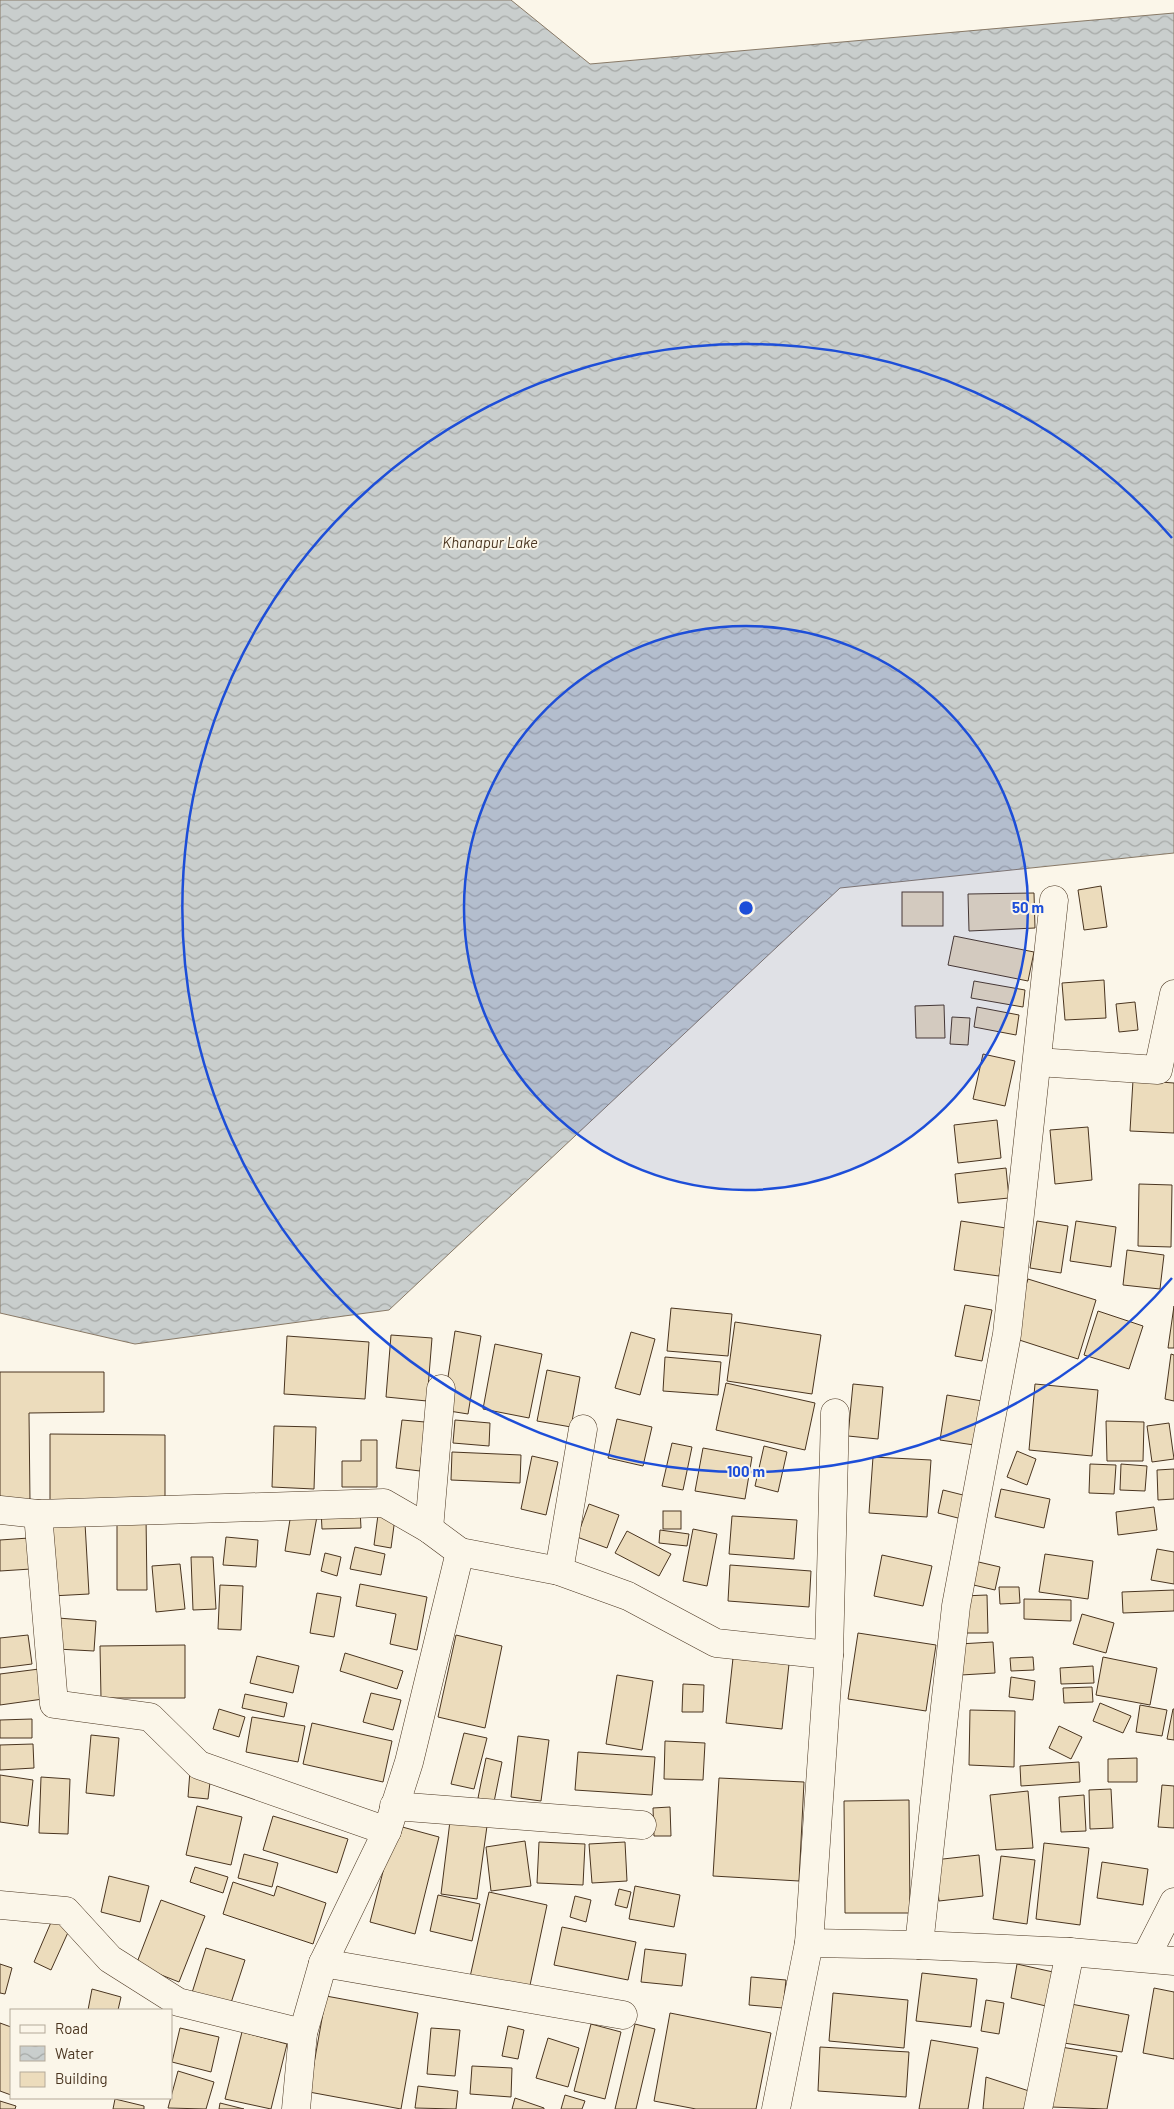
<svg xmlns="http://www.w3.org/2000/svg" width="1174" height="2109" font-family="Barlow,sans-serif">
<style>
.water{fill:url(#water-waves);stroke:#887966}
.building{fill:#ecdcbc;stroke:#4a3520}
.lines{fill:none;stroke-linecap:round;stroke-linejoin:round}
.street-casing{stroke:#4a3520;stroke-width:29}
.street{stroke:#fbf6e9;stroke-width:28}
.ring{fill:none;stroke:#1d4ed8;stroke-width:2.5}
.labels{text-anchor:middle;stroke-width:4;stroke-linejoin:round;paint-order:stroke}
.water-label{font-size:15px;font-style:italic;fill:#4a3520;stroke:#fbf6e9}
.centre{fill:#1d4ed8;stroke:#fbf6e9;stroke-width:2.5}
.ring-label{font-size:15px;text-anchor:middle;font-weight:bold;fill:#1d4ed8;stroke:#fbf6e9;stroke-width:4;stroke-linejoin:round;paint-order:stroke}
</style>
<defs>
<pattern id="water-waves" width="16" height="10" patternUnits="userSpaceOnUse" patternTransform="scale(1.25)"><rect width="16" height="10" fill="#c9cecd"/><path d="M0 5q4-4 8 0t8 0" fill="none" stroke="#a5a8a6"/></pattern>
</defs>
<rect width="100%" height="100%" fill="#fbf6e9"/>
<polygon class="water" points="0,0 511,0 590,64 1174,13 1174,853 840,888 389,1310 135,1344 0,1313"/>
<g class="building">
<polygon points="1101,886 1107,927 1084,930 1078,890"/>
<rect x="902" y="892" width="41" height="34"/>
<polygon points="1034,893 1035,928 969,931 968,894"/>
<polygon points="954,936 1034,952 1028,981 948,965"/>
<polygon points="1104,980 1106,1018 1065,1020 1062,983"/>
<polygon points="974,981 1025,990 1023,1007 971,998"/>
<polygon points="1135,1002 1138,1030 1119,1032 1116,1004"/>
<polygon points="944,1005 945,1038 916,1038 915,1006"/>
<polygon points="977,1007 1019,1015 1016,1035 974,1027"/>
<polygon points="952,1017 970,1018 968,1045 950,1044"/>
<polygon points="983,1054 1015,1061 1005,1106 973,1099"/>
<polygon points="1133,1080 1174,1083 1174,1133 1130,1131"/>
<polygon points="997,1120 1001,1158 958,1163 954,1125"/>
<polygon points="1088,1127 1092,1180 1055,1184 1050,1130"/>
<polygon points="1006,1168 1009,1198 958,1203 955,1174"/>
<polygon points="1139,1184 1172,1185 1171,1247 1138,1246"/>
<polygon points="961,1221 1006,1228 999,1276 954,1270"/>
<polygon points="1037,1221 1068,1226 1061,1273 1030,1268"/>
<polygon points="1076,1221 1116,1227 1111,1267 1070,1261"/>
<polygon points="1127,1250 1164,1255 1160,1289 1123,1285"/>
<polygon points="1028,1279 1096,1300 1078,1359 1010,1337"/>
<polygon points="965,1305 992,1310 982,1361 955,1356"/>
<polygon points="1174,1306 1174,1348 1168,1348"/>
<polygon points="671,1308 732,1314 728,1356 667,1351"/>
<polygon points="1098,1311 1143,1326 1129,1369 1084,1355"/>
<polygon points="735,1322 821,1335 812,1394 727,1381"/>
<polygon points="455,1331 481,1336 468,1414 443,1410"/>
<polygon points="631,1332 655,1339 640,1395 615,1388"/>
<polygon points="391,1335 432,1338 427,1401 386,1397"/>
<polygon points="287,1336 369,1342 365,1399 284,1394"/>
<polygon points="495,1344 542,1354 529,1418 483,1409"/>
<polygon points="1171,1354 1174,1355 1174,1401 1165,1399"/>
<polygon points="665,1357 721,1362 718,1395 663,1391"/>
<polygon points="547,1370 580,1377 571,1427 537,1421"/>
<polygon points="0,1372 104,1372 104,1412 29,1413 30,1502 0,1503"/>
<polygon points="726,1383 815,1403 805,1450 716,1430"/>
<polygon points="853,1384 883,1387 878,1439 848,1436"/>
<polygon points="1035,1384 1098,1390 1092,1456 1029,1450"/>
<polygon points="947,1395 988,1402 981,1446 940,1440"/>
<polygon points="617,1419 652,1427 643,1466 608,1458"/>
<polygon points="402,1420 425,1422 420,1471 396,1468"/>
<polygon points="455,1420 490,1423 489,1446 453,1443"/>
<polygon points="1106,1421 1144,1422 1143,1461 1107,1461"/>
<polygon points="1169,1423 1174,1459 1152,1462 1147,1426"/>
<polygon points="274,1426 316,1427 314,1489 272,1487"/>
<polygon points="50,1434 165,1435 165,1508 50,1507"/>
<polygon points="361,1440 377,1440 377,1487 342,1487 342,1461 361,1461"/>
<polygon points="672,1443 692,1447 683,1490 662,1486"/>
<polygon points="764,1446 787,1452 778,1492 755,1486"/>
<polygon points="703,1448 752,1457 745,1499 695,1491"/>
<polygon points="1017,1451 1036,1459 1027,1485 1007,1477"/>
<polygon points="452,1452 521,1455 520,1483 451,1480"/>
<polygon points="532,1456 558,1462 546,1515 521,1509"/>
<polygon points="873,1457 931,1460 927,1517 869,1513"/>
<polygon points="1090,1464 1116,1465 1114,1494 1089,1493"/>
<polygon points="1121,1464 1147,1466 1145,1491 1120,1490"/>
<polygon points="1174,1469 1174,1499 1158,1500 1157,1470"/>
<polygon points="1001,1489 1050,1499 1044,1528 995,1517"/>
<polygon points="943,1490 971,1497 966,1520 938,1513"/>
<polygon points="589,1504 619,1515 607,1548 577,1537"/>
<polygon points="292,1507 318,1511 310,1555 285,1551"/>
<polygon points="1154,1507 1157,1530 1118,1535 1116,1512"/>
<polygon points="360,1509 361,1528 322,1529 321,1510"/>
<rect x="663" y="1511" width="18" height="18"/>
<polygon points="117,1515 146,1515 147,1590 117,1590"/>
<polygon points="378,1515 395,1518 391,1548 374,1545"/>
<polygon points="732,1516 797,1520 794,1559 729,1554"/>
<polygon points="85,1523 89,1594 51,1596 47,1524"/>
<polygon points="693,1529 717,1534 707,1586 683,1581"/>
<polygon points="660,1530 689,1534 687,1546 659,1543"/>
<polygon points="627,1531 671,1554 659,1576 615,1553"/>
<polygon points="226,1537 258,1540 256,1567 223,1565"/>
<polygon points="29,1538 31,1569 0,1571 0,1540"/>
<polygon points="355,1547 385,1554 381,1575 350,1569"/>
<polygon points="1157,1549 1174,1552 1174,1584 1151,1580"/>
<polygon points="325,1553 341,1557 337,1576 321,1571"/>
<polygon points="1045,1554 1093,1561 1088,1599 1039,1592"/>
<polygon points="882,1555 932,1566 923,1606 874,1596"/>
<polygon points="191,1557 213,1557 216,1609 193,1610"/>
<polygon points="970,1560 1000,1567 995,1590 965,1583"/>
<polygon points="180,1564 185,1609 156,1612 152,1566"/>
<polygon points="730,1565 811,1571 809,1607 728,1601"/>
<polygon points="360,1584 427,1597 417,1650 390,1644 396,1614 356,1606"/>
<polygon points="220,1585 243,1586 241,1630 218,1629"/>
<polygon points="999,1587 1019,1587 1020,1603 1000,1604"/>
<polygon points="1174,1590 1174,1611 1123,1613 1122,1592"/>
<polygon points="317,1593 341,1597 334,1637 310,1633"/>
<polygon points="987,1595 988,1633 963,1633 962,1596"/>
<polygon points="1024,1599 1071,1600 1071,1621 1024,1619"/>
<polygon points="1082,1614 1114,1623 1106,1653 1073,1644"/>
<polygon points="58,1618 96,1621 94,1651 57,1649"/>
<polygon points="858,1633 936,1645 926,1711 848,1699"/>
<polygon points="28,1635 32,1664 0,1668 0,1638"/>
<polygon points="456,1635 502,1646 485,1728 438,1717"/>
<polygon points="993,1642 995,1673 961,1675 959,1644"/>
<polygon points="185,1645 185,1698 101,1698 100,1646"/>
<polygon points="345,1653 403,1671 397,1689 340,1671"/>
<polygon points="257,1656 299,1666 293,1693 250,1683"/>
<polygon points="1033,1657 1034,1670 1011,1671 1010,1658"/>
<polygon points="1103,1657 1157,1668 1150,1705 1096,1695"/>
<polygon points="733,1658 789,1664 782,1729 726,1723"/>
<polygon points="1093,1666 1094,1683 1061,1684 1060,1668"/>
<polygon points="39,1669 43,1699 0,1705 0,1674"/>
<polygon points="617,1675 653,1681 642,1750 606,1744"/>
<polygon points="1011,1677 1035,1681 1033,1700 1009,1697"/>
<polygon points="683,1684 704,1685 703,1712 682,1712"/>
<polygon points="1092,1687 1093,1702 1064,1703 1063,1688"/>
<polygon points="371,1693 401,1700 393,1730 363,1722"/>
<polygon points="245,1694 287,1703 284,1717 242,1708"/>
<polygon points="1100,1703 1131,1716 1123,1733 1093,1721"/>
<polygon points="1140,1705 1167,1710 1162,1736 1136,1732"/>
<polygon points="219,1709 245,1717 239,1737 213,1729"/>
<polygon points="1173,1709 1174,1709 1174,1740 1167,1739"/>
<polygon points="970,1710 1015,1711 1014,1767 969,1765"/>
<polygon points="252,1717 305,1726 298,1762 246,1752"/>
<polygon points="32,1719 32,1738 0,1738 0,1720"/>
<polygon points="312,1723 392,1741 383,1782 303,1764"/>
<polygon points="1059,1726 1082,1737 1071,1759 1049,1748"/>
<polygon points="464,1733 487,1738 474,1789 451,1784"/>
<polygon points="91,1735 119,1738 114,1796 86,1793"/>
<polygon points="518,1736 549,1740 541,1801 511,1797"/>
<polygon points="665,1741 705,1743 703,1780 664,1779"/>
<polygon points="33,1744 34,1768 0,1770 0,1745"/>
<polygon points="578,1752 655,1757 652,1795 575,1790"/>
<polygon points="486,1758 502,1762 494,1802 478,1798"/>
<polygon points="1137,1758 1137,1782 1108,1782 1108,1759"/>
<polygon points="1079,1762 1080,1782 1021,1786 1020,1766"/>
<polygon points="190,1771 211,1774 208,1799 188,1797"/>
<polygon points="0,1775 33,1780 28,1826 0,1822"/>
<polygon points="41,1777 70,1779 68,1834 39,1833"/>
<polygon points="719,1778 804,1782 799,1881 713,1876"/>
<polygon points="1162,1785 1174,1786 1174,1828 1158,1827"/>
<polygon points="1111,1789 1113,1828 1090,1829 1089,1790"/>
<polygon points="1028,1791 1033,1848 996,1850 990,1795"/>
<polygon points="1084,1795 1086,1831 1061,1832 1059,1797"/>
<polygon points="909,1800 910,1913 845,1913 844,1801"/>
<polygon points="197,1806 242,1817 231,1865 186,1855"/>
<polygon points="670,1807 671,1836 654,1836 653,1808"/>
<polygon points="273,1816 348,1839 337,1873 263,1850"/>
<polygon points="450,1821 487,1826 477,1899 441,1894"/>
<polygon points="395,1825 439,1837 415,1934 370,1922"/>
<polygon points="525,1841 531,1886 491,1891 486,1847"/>
<polygon points="539,1842 585,1844 583,1885 537,1883"/>
<polygon points="625,1842 627,1881 592,1883 589,1844"/>
<polygon points="1044,1843 1089,1848 1080,1925 1036,1919"/>
<polygon points="244,1854 278,1863 272,1887 238,1878"/>
<polygon points="979,1855 983,1896 939,1901 934,1860"/>
<polygon points="1001,1856 1035,1860 1027,1924 993,1919"/>
<polygon points="1102,1862 1148,1869 1143,1905 1097,1898"/>
<polygon points="195,1867 228,1877 223,1893 190,1882"/>
<polygon points="109,1876 149,1886 140,1922 101,1912"/>
<polygon points="233,1882 274,1896 277,1886 326,1903 313,1944 223,1914"/>
<polygon points="635,1886 680,1895 674,1927 629,1919"/>
<polygon points="619,1889 631,1892 627,1908 615,1905"/>
<polygon points="489,1892 547,1905 529,1990 470,1977"/>
<polygon points="438,1895 480,1904 472,1941 430,1931"/>
<polygon points="575,1896 591,1900 586,1922 570,1917"/>
<polygon points="161,1900 205,1916 179,1982 136,1965"/>
<polygon points="52,1920 70,1928 51,1970 34,1962"/>
<polygon points="562,1927 636,1942 628,1980 554,1965"/>
<polygon points="206,1948 245,1960 229,2009 191,1996"/>
<polygon points="645,1949 686,1954 682,1986 641,1982"/>
<polygon points="0,1964 12,1968 5,1994 0,1993"/>
<polygon points="1017,1964 1053,1972 1046,2006 1011,1998"/>
<polygon points="922,1973 977,1979 971,2027 916,2021"/>
<polygon points="751,1977 786,1980 783,2008 749,2005"/>
<polygon points="1154,1988 1174,1992 1174,2059 1143,2053"/>
<polygon points="92,1989 121,1997 118,2010 88,2010"/>
<polygon points="833,1993 908,2000 904,2048 829,2041"/>
<polygon points="326,1996 418,2013 401,2109 309,2092"/>
<polygon points="986,2000 1004,2003 999,2034 981,2031"/>
<polygon points="1071,2004 1129,2015 1122,2052 1064,2043"/>
<polygon points="670,2013 771,2033 756,2109 696,2109 654,2101"/>
<polygon points="0,2023 11,2027 11,2095 0,2091"/>
<polygon points="591,2024 621,2032 605,2099 574,2091"/>
<polygon points="635,2024 655,2029 636,2109 615,2109"/>
<polygon points="508,2026 524,2030 518,2059 502,2056"/>
<polygon points="180,2028 219,2037 211,2072 172,2062"/>
<polygon points="431,2028 460,2030 455,2076 427,2074"/>
<polygon points="242,2032 287,2044 271,2109 225,2099"/>
<polygon points="548,2038 579,2048 568,2087 536,2078"/>
<polygon points="931,2040 978,2048 968,2109 919,2109"/>
<polygon points="820,2047 909,2052 906,2097 818,2091"/>
<polygon points="1061,2047 1117,2056 1107,2109 1051,2107"/>
<polygon points="472,2066 512,2068 511,2097 470,2094"/>
<polygon points="178,2071 214,2082 206,2109 168,2108"/>
<polygon points="986,2077 1029,2091 1024,2109 983,2109"/>
<polygon points="418,2086 458,2091 456,2109 415,2108"/>
<polygon points="565,2095 585,2101 582,2109 561,2109"/>
<polygon points="515,2098 544,2108 544,2109 512,2109"/>
<polygon points="115,2099 144,2106 144,2109 113,2109"/>
<polygon points="0,2101 16,2106 15,2109 0,2109"/>
<polygon points="220,2103 244,2109 219,2109"/>
</g>
<g class="lines">
<g class="street-casing">
<g id="street">
<polyline points="1054,900 1007,1334 956,1606 919,1945 1070,1952 1174,1961"/>
<polyline points="1037,1062 1158,1070 1174,994"/>
<polyline points="0,1510 38,1514 384,1503 429,1529 460,1552"/>
<polyline points="38,1514 54,1704 150,1717 199,1765 387,1831"/>
<polyline points="429,1529 441,1389"/>
<polyline points="559,1571 583,1429"/>
<polyline points="394,1806 642,1825"/>
<polyline points="0,1905 66,1911 110,1959 178,2002 303,2033"/>
<polyline points="809,1943 919,1945"/>
<polyline points="1146,1957 1174,1902"/>
<polyline points="323,1963 623,2015"/>
<polyline points="296,2109 303,2033 323,1963 387,1831 409,1762 460,1552 559,1571 628,1596 716,1643 829,1655"/>
<polyline points="776,2109 809,1943 829,1655 835,1413"/>
<polyline points="1038,2109 1070,1952"/>
</g>
</g>
<use href="#street" class="street"/>
</g>
<circle cx="746" cy="908" r="282" fill="#1d4ed8" fill-opacity=".12"/>
<g class="ring">
<circle cx="746" cy="908" r="282"/>
<path d="M1172 1278A564 564 0 1 1 1172 538"/>
</g>
<g class="labels">
<g class="water-label">
<text x="490" y="548">Khanapur Lake</text>
</g>
</g>
<circle cx="746" cy="908" r="8" class="centre"/>
<g class="ring-label">
<text x="1028" y="913">50 m</text>
<text x="746" y="1477">100 m</text>
</g>
<rect x="10" y="2009" width="162" height="90" fill="#fbf6e9" stroke="#b4a999"/>
<rect x="20" y="2025" width="25" height="8" fill="#fbf6e9" stroke="#b4a999"/>
<text x="55" y="2034" font-size="15" fill="#4a3520">Road</text>
<rect x="20" y="2046" width="25" height="15" fill="url(#water-waves)" stroke="#b4a999"/>
<text x="55" y="2059" font-size="15" fill="#4a3520">Water</text>
<rect x="20" y="2072" width="25" height="15" fill="#ecdcbc" stroke="#b4a999"/>
<text x="55" y="2084" font-size="15" fill="#4a3520">Building</text>
</svg>
